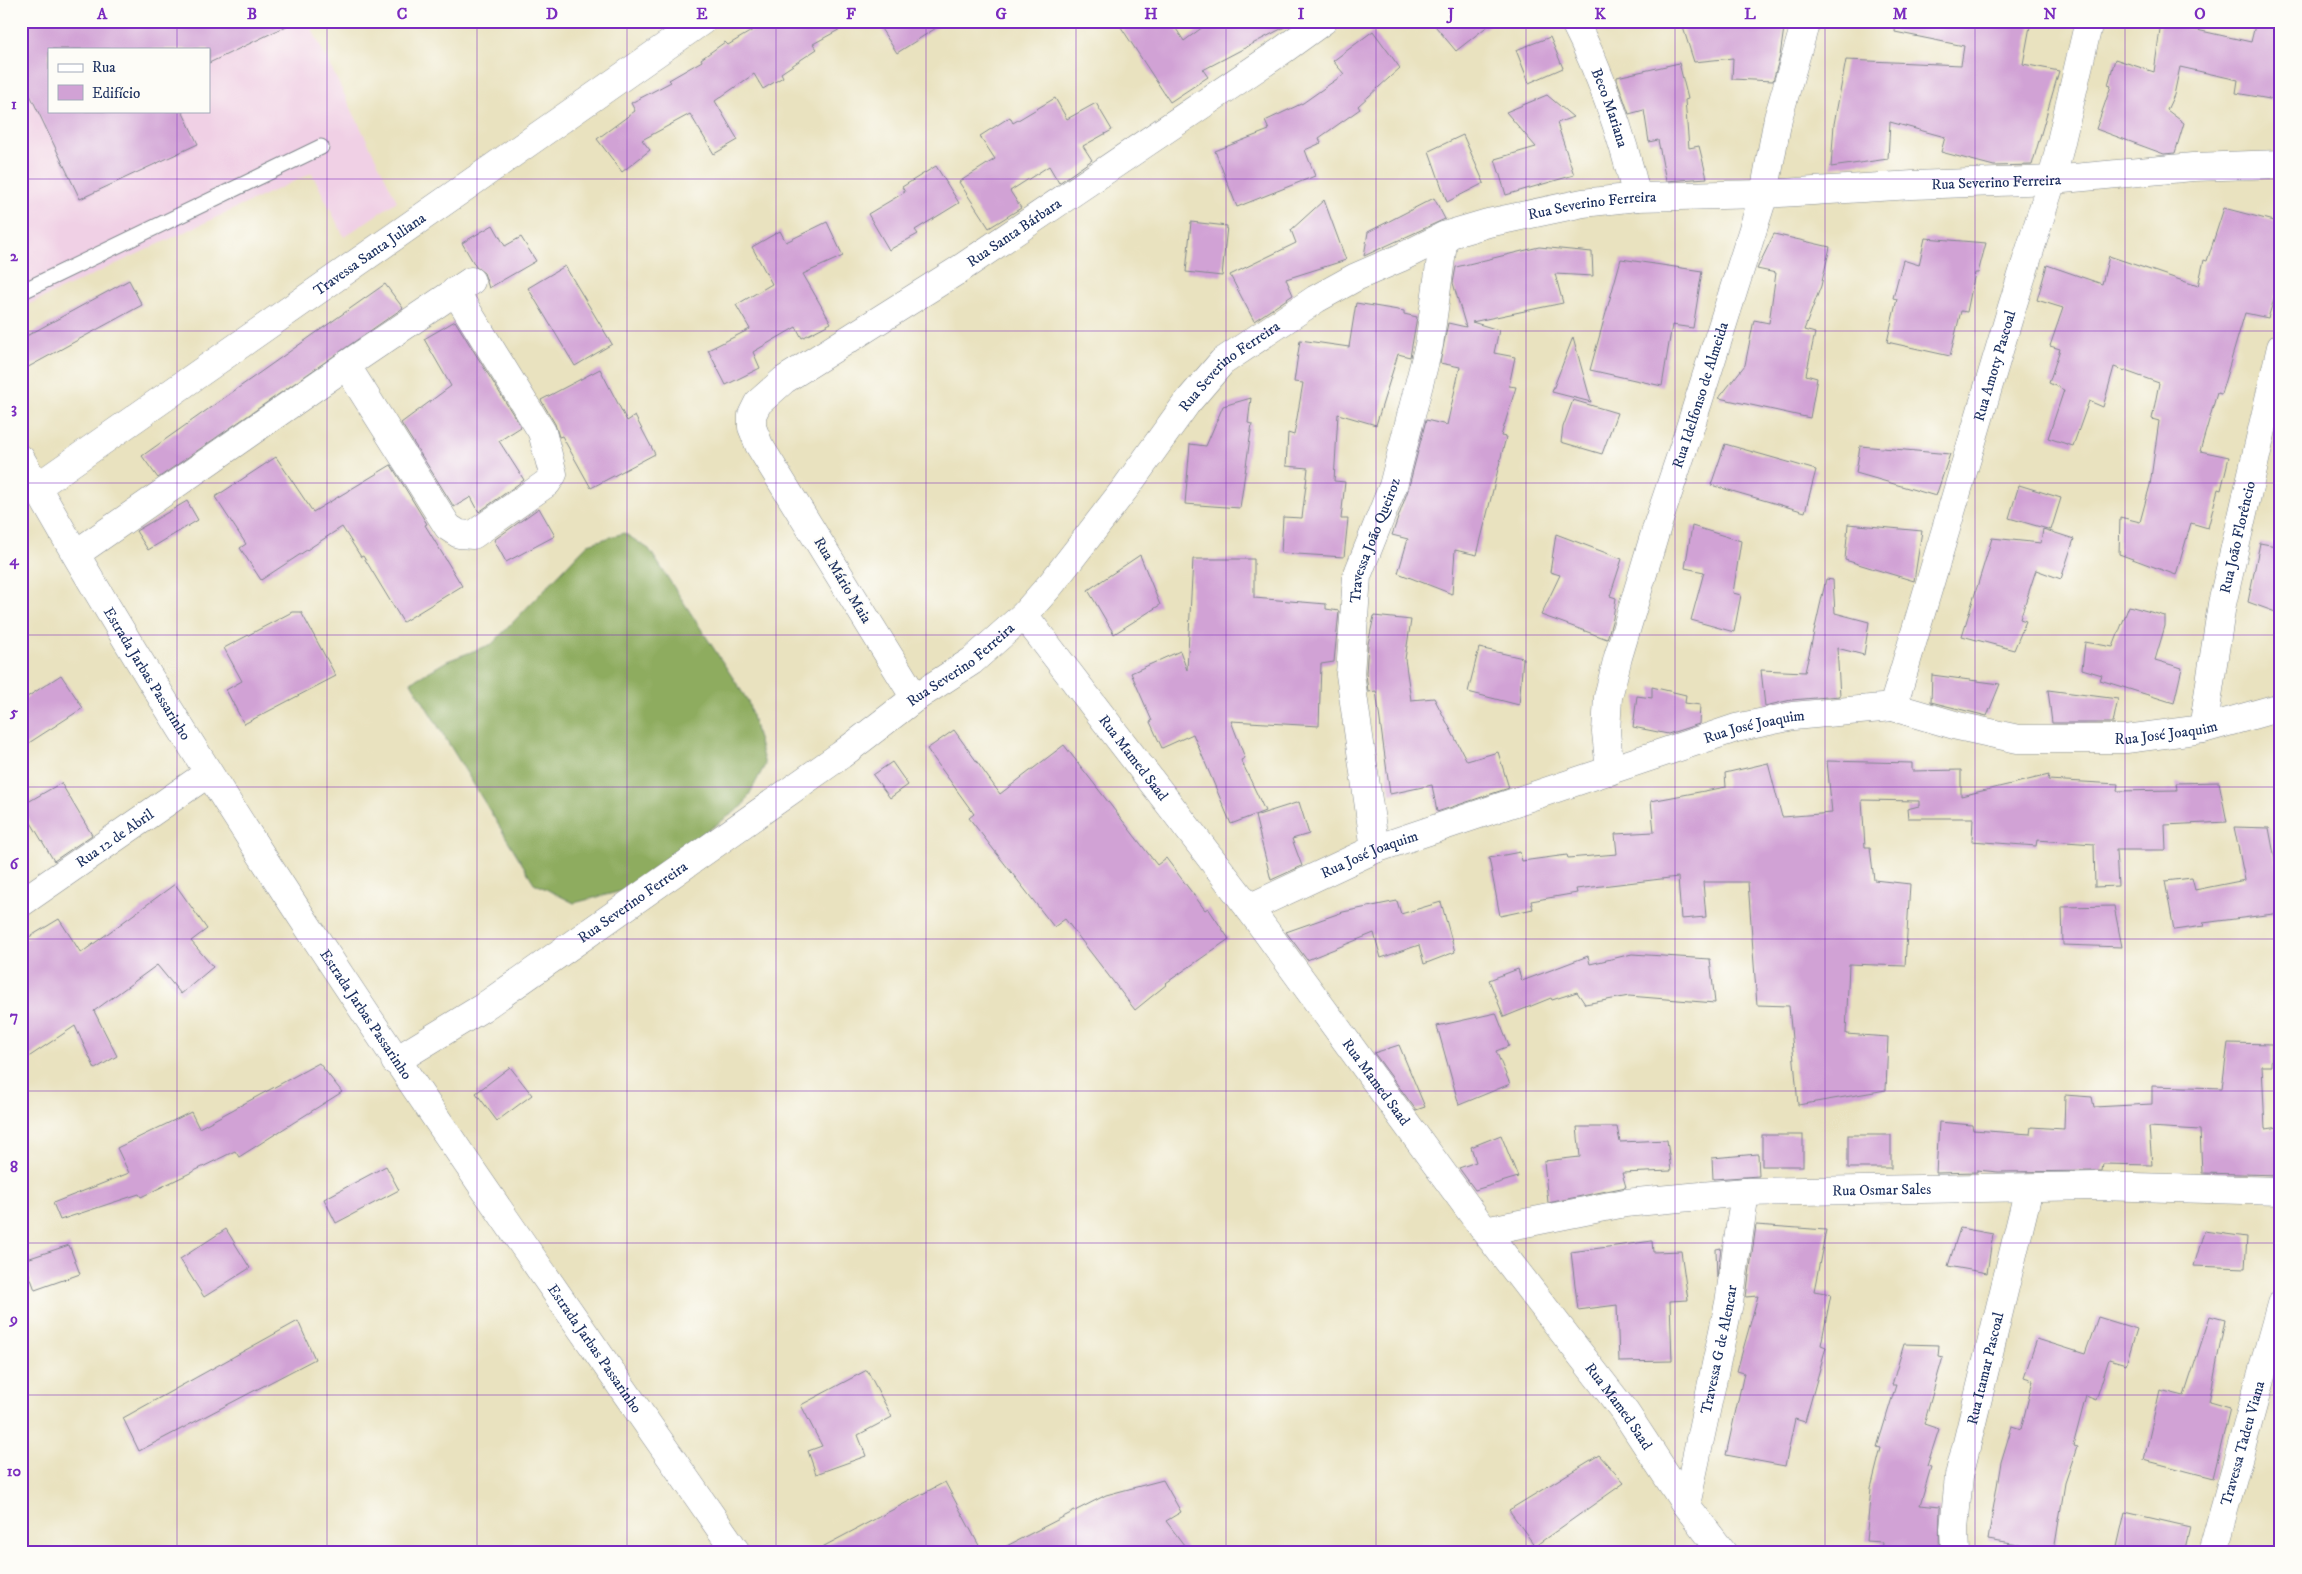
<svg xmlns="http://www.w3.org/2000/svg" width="2302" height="1574" font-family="'IM FELL DW Pica',serif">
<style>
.built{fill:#f0d0e5;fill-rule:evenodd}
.forest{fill:#8eac5f;stroke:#546e5e}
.building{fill:#d1a2d5}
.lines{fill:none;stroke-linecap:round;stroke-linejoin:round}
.service-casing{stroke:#82888e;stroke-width:17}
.minor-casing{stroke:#82888e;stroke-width:29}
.tertiary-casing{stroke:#82888e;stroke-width:29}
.service{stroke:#fff;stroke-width:15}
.minor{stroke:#fff;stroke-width:28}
.tertiary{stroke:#fff;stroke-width:28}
.grid{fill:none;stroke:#7b2cbf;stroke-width:1;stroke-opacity:0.55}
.labels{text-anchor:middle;stroke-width:4;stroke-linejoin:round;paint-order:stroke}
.street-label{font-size:15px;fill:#1b2f5e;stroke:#fdfcf7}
.neatline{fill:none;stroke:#7b2cbf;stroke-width:2}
.grid-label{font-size:16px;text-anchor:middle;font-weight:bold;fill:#7b2cbf}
</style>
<rect width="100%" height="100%" fill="#fdfcf7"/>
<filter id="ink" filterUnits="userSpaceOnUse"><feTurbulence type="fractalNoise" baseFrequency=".02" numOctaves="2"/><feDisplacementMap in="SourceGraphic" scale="10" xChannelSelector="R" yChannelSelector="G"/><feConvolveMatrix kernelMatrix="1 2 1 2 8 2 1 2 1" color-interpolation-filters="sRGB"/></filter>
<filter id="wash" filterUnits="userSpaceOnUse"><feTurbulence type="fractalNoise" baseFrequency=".0096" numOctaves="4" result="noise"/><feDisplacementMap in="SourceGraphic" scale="20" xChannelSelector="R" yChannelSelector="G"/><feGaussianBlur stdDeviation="1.12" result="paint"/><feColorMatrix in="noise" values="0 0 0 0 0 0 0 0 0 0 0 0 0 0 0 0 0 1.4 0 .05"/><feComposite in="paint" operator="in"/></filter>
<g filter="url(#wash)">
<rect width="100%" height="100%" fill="#e9e2bf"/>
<path class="built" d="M 21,21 L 308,21 L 397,201 L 344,237 L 312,173 L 21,308 ZM 49,49 L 209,49 L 209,111 L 49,111 Z"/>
<polygon class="forest" points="624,533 649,549 748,701 765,765 743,806 622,891 574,903 534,883 411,682 447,661 492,644 588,544"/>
<g id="blocks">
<g class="building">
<polygon points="21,21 297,21 209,63 209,49 49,49 49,111 182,111 198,144 80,199 21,76"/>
<polygon points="768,21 855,21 813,44 817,49 781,73 783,77 763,89 754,74 715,101 738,140 714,154 690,114 642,140 650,150 622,172 597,139 635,111 631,103 671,82 669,80 702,61 701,59 725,42 728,45"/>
<polygon points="876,21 947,21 897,53"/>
<polygon points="1117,21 1171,21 1184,41 1211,21 1296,21 1203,70 1208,77 1170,102"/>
<polygon points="1431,21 1494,21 1456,51"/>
<polygon points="1681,21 1785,21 1780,56 1773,81 1732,79 1733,58 1694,62"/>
<polygon points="1896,21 2031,21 2023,64 2059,71 2032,165 1994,166 1941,152 1945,137 1890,122 1888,159 1831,167 1834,124 1846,60 1961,65 1964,46 1895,32"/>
<polygon points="2256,21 2281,21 2281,101 2236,93 2238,80 2180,67 2174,95 2167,110 2184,123 2175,153 2164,154 2096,129 2111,86 2108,85 2115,59 2154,72 2161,22 2251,42"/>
<polygon points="1373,31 1400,68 1358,106 1360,109 1319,138 1321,143 1305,150 1315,176 1237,207 1215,151 1269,130 1265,121 1303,103 1344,74 1333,61"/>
<polygon points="1550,37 1563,68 1529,83 1516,50"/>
<polygon points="1679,63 1688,99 1685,100 1689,148 1699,146 1707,178 1666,181 1658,140 1649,142 1644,110 1629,114 1617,80 1617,77"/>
<polygon points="1547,95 1573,117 1557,123 1574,175 1506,195 1495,159 1536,147 1506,112"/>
<polygon points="1055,98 1067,119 1096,103 1112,130 1083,146 1092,160 1059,183 1049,166 1010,191 1021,208 989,228 959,182 995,159 980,136 1010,117 1013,123"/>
<polygon points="1463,135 1484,183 1447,202 1429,151"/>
<polygon points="936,166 959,203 915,230 918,234 889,250 868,214 905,192 902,187"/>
<polygon points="1434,198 1445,219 1364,256 1368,232"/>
<polygon points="1324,200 1346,260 1286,279 1293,295 1254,321 1230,275 1296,243 1291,230"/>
<polygon points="2224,208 2281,223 2281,278 2268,318 2245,313 2221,394 2217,393 2200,451 2229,457 2221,490 2218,489 2208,528 2191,523 2176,575 2119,554 2120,517 2140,522 2150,485 2159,421 2152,419 2159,383 2114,367 2103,407 2089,401 2073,446 2048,438 2064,390 2049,383 2060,349 2050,346 2063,308 2037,300 2047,265 2102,284 2109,256 2198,286 2204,260 2207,261"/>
<polygon points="827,222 843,256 803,274 831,323 802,338 796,327 753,352 760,368 726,385 708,350 750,329 736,305 772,284 752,247 780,231 786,242"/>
<polygon points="1191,222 1227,226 1222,276 1186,272"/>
<polygon points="493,225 505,246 521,237 536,261 489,288 484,273 476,267 462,243"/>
<polygon points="1774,234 1830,247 1821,286 1804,330 1815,333 1806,375 1817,378 1810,418 1719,398 1745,365 1754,320 1769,323 1776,273 1757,269"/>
<polygon points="1925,238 1986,243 1978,273 1975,273 1967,312 1961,311 1950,356 1887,342 1897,299 1893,298 1903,260 1919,265"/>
<polygon points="1539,247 1592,252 1593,276 1555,274 1563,303 1472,322 1499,330 1494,353 1515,357 1509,386 1516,387 1501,436 1506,437 1477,555 1455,550 1452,594 1398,573 1408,539 1392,535 1408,490 1426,420 1447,425 1460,367 1440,363 1448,323 1466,327 1453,283 1456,267"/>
<polygon points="1621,259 1702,271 1693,328 1672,325 1662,386 1590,370"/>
<polygon points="565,266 612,344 575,366 528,288"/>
<polygon points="129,280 142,305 21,371 21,339"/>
<polygon points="385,284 403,308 158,478 142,456"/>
<polygon points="1356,303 1404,311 1404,314 1417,317 1410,357 1398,354 1376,425 1338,414 1334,481 1345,482 1341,519 1348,519 1344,557 1281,553 1283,517 1302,518 1308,468 1286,466 1288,433 1294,435 1303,383 1294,382 1300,340 1349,347"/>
<polygon points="455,321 521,427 499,441 524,480 479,512 471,497 454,507 401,423 451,386 424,339"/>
<polygon points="1573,337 1591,402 1552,392"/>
<polygon points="600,369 627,421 635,416 655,454 591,488 562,436 559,437 555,424 541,400"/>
<polygon points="1251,398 1248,423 1252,424 1240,508 1185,504 1190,444 1206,446 1223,406"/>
<polygon points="1573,400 1617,413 1602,454 1561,442 1563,427"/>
<polygon points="1725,444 1816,470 1805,512 1711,485"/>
<polygon points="1860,446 1950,454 1936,496 1856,473"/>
<polygon points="276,457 313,512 391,465 427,524 425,525 462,586 403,622 363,556 361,557 342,527 261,580 240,548 246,544 215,497"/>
<polygon points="2019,485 2061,498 2051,530 2009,518"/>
<polygon points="187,501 198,520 148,550 136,531"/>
<polygon points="539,508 555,536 506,562 494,540"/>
<polygon points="1848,524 1922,531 1914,581 1845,560"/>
<polygon points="1692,526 1741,541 1733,593 1741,595 1734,632 1691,620 1704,572 1685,568"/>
<polygon points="2043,529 2074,539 2061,579 2036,570 2020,619 2026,621 2014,650 1962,636 1992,538 2041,543"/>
<polygon points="1556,534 1622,559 1610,596 1616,598 1613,618 1607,639 1541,615 1560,575 1550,572"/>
<polygon points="2260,543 2281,547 2281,614 2248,602"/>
<polygon points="1140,555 1160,605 1114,634 1088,590"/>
<polygon points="1193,559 1254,559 1254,598 1326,604 1326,609 1339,611 1334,662 1321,664 1319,726 1231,721 1245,758 1241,760 1265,811 1231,824 1193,734 1162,748 1150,722 1152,721 1131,673 1180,651 1187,670"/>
<polygon points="1826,579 1833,580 1835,613 1869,622 1864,655 1837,648 1840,696 1791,700 1765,706 1761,670 1805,672"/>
<polygon points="2129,606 2165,616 2165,626 2155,660 2182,668 2174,703 2100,680 2102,675 2082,669 2085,642 2113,647"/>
<polygon points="292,612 301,612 336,676 244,724 226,690 242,681 224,648"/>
<polygon points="1374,616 1411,620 1405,659 1411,700 1434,698 1467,761 1498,752 1509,788 1437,812 1432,785 1390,794 1376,691 1368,692 1366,673 1368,644"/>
<polygon points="1479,648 1523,658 1519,705 1468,692"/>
<polygon points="61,675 83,708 21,748 21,701"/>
<polygon points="1932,675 2000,684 1987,716 1931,702"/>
<polygon points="1652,687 1686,695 1685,703 1700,705 1699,724 1668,734 1633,727 1637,696 1652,698"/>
<polygon points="2048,690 2118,699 2113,723 2052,723"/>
<polygon points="954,730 1000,794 1064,745 1157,865 1166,858 1205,910 1208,908 1229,939 1166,983 1167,984 1135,1010 1065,919 1054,927 969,818 974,814 927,749"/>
<polygon points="1827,761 1912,763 1912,771 1961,770 1961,796 2049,775 2048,780 2118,784 2117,791 2177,790 2176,783 2219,782 2227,822 2165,825 2166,850 2116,850 2118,886 2095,887 2094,844 2037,840 2036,846 1972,841 1973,818 1908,818 1907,809 1919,806 1919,801 1862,800 1865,847 1870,847 1874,880 1910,884 1905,966 1849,964 1846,1034 1888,1037 1886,1090 1798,1105 1789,1006 1757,1005 1748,882 1703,882 1706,917 1681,919 1678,877 1576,889 1577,893 1531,901 1533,909 1500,916 1489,858 1520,852 1522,861 1567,855 1568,858 1617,854 1615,834 1654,832 1651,801 1726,787 1725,773 1768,763 1782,817 1832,813"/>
<polygon points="892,762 908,785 890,798 873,775"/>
<polygon points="61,783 92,835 54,861 21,806"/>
<polygon points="1299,802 1309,834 1292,839 1302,866 1271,880 1255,816"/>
<polygon points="2234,827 2269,828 2281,891 2281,913 2203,923 2204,926 2174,930 2165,881 2192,878 2195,890 2245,880"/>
<polygon points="175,884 207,929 191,941 213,967 181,994 157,965 94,1011 117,1056 95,1069 75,1026 21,1062 21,942 59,919 81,953"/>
<polygon points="1397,901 1401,914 1441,902 1455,952 1424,964 1419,945 1381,958 1374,933 1307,960 1286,932 1343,912"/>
<polygon points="2114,906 2122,947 2063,945 2062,907"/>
<polygon points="1632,954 1710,959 1715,1003 1629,996 1585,1004 1577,992 1552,1000 1551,998 1504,1017 1489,980 1518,969 1522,981 1588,956 1590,964"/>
<polygon points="1496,1013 1509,1046 1496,1051 1510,1084 1459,1105 1437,1026"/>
<polygon points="2228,1043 2272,1044 2271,1066 2262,1066 2265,1129 2279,1127 2281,1175 2202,1173 2200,1130 2149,1127 2152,1165 2103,1164 2102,1171 1998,1172 1977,1170 1977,1172 1936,1173 1939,1122 1972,1125 1973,1130 2030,1134 2031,1127 2064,1129 2065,1095 2092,1097 2094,1107 2152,1104 2152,1086 2222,1088"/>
<polygon points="1399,1045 1425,1107 1416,1110 1374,1053"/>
<polygon points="319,1063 342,1092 239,1157 235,1151 141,1197 139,1194 60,1220 53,1203 129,1173 117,1148 191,1112 199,1128"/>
<polygon points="510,1067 532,1095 497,1121 476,1093"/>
<polygon points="1577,1127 1617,1127 1620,1142 1667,1140 1671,1171 1622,1173 1626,1187 1548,1203 1544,1161 1580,1157"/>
<polygon points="1501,1135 1518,1177 1475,1190 1459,1168 1476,1162 1471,1147"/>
<rect x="1762" y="1135" width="41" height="31"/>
<rect x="1848" y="1135" width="43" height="33"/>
<polygon points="1758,1154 1759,1176 1713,1179 1712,1158"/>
<polygon points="386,1166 399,1190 336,1223 324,1199"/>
<polygon points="1756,1225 1826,1230 1814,1291 1831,1294 1821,1345 1826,1347 1805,1422 1795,1419 1785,1466 1726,1455 1744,1373 1737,1371 1758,1296 1746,1297"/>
<polygon points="1960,1228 1993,1234 1987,1273 1948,1266"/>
<polygon points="226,1229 250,1268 204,1297 180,1259"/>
<polygon points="2204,1231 2247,1237 2245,1268 2194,1266"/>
<polygon points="1652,1241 1653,1252 1681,1251 1688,1300 1670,1301 1672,1361 1619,1362 1617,1305 1578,1310 1571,1252"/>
<polygon points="69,1245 80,1274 35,1290 24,1260"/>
<polygon points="1721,1248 1717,1278 1716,1249"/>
<polygon points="2210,1316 2225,1320 2209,1402 2230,1408 2213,1478 2144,1460 2160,1390 2184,1396"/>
<polygon points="2098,1317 2137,1329 2126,1364 2109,1359 2096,1400 2086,1396 2073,1446 2077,1447 2065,1483 2054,1551 1988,1540 2001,1462 2012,1426 2021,1429 2033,1380 2024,1377 2037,1339 2085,1354"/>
<polygon points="298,1321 315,1359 139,1451 123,1418"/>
<polygon points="1904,1344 1939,1345 1938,1356 1943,1357 1924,1424 1939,1429 1927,1466 1931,1467 1920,1505 1940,1507 1939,1553 1881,1553 1882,1542 1866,1541 1871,1488 1881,1448 1877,1447 1896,1385 1892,1385"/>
<polygon points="867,1370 892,1417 858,1435 866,1456 816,1474 808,1451 822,1446 801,1405"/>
<polygon points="1599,1455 1624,1483 1535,1546 1509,1510"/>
<polygon points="1163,1480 1181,1512 1166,1521 1190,1553 993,1553 1106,1495"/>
<polygon points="945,1482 983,1553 811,1553"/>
<polygon points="2125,1512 2190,1527 2184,1553 2143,1553 2117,1547"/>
</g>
</g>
</g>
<g filter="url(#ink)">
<use href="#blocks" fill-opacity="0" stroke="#82888e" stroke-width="1"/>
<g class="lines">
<g class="service-casing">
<polyline id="service" points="21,292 321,147"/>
</g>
<g class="minor-casing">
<g id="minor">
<path id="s1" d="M 1574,21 C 1603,78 1622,136 1637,197"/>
<polyline points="346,365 448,527 459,534 473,535 547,483 553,474 542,432 455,291"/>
<path id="s2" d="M 37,487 L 702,21"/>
<polyline points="77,553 348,364 471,281"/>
<path id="s3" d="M 1024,615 L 1249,908 L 1485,1231 L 1625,1412 L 1686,1505 L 1723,1553"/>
<path id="s4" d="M 915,698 L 759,445 L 752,427 L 752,415 L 758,403 L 784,380 L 957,271 L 1280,52 L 1323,21"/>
<path id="s5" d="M 1893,707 L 2012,307 L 2052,180 L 2089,21"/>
<path id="s6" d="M 2203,729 L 2222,604 L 2281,347"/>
<path id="s7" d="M 1610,771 L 1606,732 L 1608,697 L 1618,657 L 1658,523 L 1687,437 L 1764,194 L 1778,118 L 1806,21"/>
<path id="s8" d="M 1375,849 L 1350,674 L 1357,576 L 1393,486 L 1429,345 L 1444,236"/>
<path id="s9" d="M 21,903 L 207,774"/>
<path id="s10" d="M 1249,908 L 1375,849 L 1736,728 L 1793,716 L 1893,707 L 1958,726 L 2018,739 L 2126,739 L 2203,729 L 2281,707"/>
<path id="s11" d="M 395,1061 L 482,1008 L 841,755 L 915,698 L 972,661 L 1024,615 L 1052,583 L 1127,486 L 1186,404 L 1222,362 L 1316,299 L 1356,277 L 1400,258 L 1444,236 L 1488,223 L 1583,203 L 1637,197 L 1764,194 L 1913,185 L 2052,180 L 2193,167 L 2281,164"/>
<path id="s12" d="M 1485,1231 L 1625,1203 L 1745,1192 L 2097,1186 L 2281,1191"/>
<path id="s13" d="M 1686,1505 L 1729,1303 L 1745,1192"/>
<path id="s14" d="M 1955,1553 L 1954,1529 L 1959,1476 L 2029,1188"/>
<path id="s15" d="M 2212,1553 L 2281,1304"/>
</g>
</g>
<g class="tertiary-casing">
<g id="tertiary">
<path id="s16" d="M 21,459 C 235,840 489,1195 737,1553"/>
</g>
</g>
<use href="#service" class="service"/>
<use href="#minor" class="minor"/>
<use href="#tertiary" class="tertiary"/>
</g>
</g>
<path class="grid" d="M 177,21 L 177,49M 327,21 L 327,1553M 477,21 L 477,1553M 627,21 L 627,1553M 776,21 L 776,1553M 926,21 L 926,1553M 1076,21 L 1076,1553M 1226,21 L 1226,1553M 1376,21 L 1376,1553M 1526,21 L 1526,1553M 1675,21 L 1675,1553M 1825,21 L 1825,1553M 1975,21 L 1975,1553M 2125,21 L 2125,1553M 177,111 L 177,1553M 21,179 L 2281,179M 21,331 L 2281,331M 21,483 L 2281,483M 21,635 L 2281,635M 21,787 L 2281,787M 21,939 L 2281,939M 21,1091 L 2281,1091M 21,1243 L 2281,1243M 21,1395 L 2281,1395"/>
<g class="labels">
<g class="street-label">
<text dy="5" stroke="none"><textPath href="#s1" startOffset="94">Beco Mariana</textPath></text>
<text dy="5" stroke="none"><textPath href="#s11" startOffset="1906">Rua Severino Ferreira</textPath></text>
<text dy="5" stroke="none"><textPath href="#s11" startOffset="1501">Rua Severino Ferreira</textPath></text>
<text dy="5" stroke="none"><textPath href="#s4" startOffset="650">Rua Santa Bárbara</textPath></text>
<text dy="5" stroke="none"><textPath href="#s2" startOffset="406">Travessa Santa Juliana</textPath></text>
<text dy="5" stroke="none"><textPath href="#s5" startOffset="356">Rua Amoty Pascoal</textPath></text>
<text dy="5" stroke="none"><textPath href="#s11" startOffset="1096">Rua Severino Ferreira</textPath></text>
<text dy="5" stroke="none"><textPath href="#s7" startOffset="390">Rua Idelfonso de Almeida</textPath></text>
<text dy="5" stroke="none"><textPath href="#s6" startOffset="195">Rua João Florêncio</textPath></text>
<text dy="5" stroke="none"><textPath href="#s8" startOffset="314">Travessa João Queiroz</textPath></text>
<text transform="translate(843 580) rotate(59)" y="5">Rua Mário Maia</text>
<text dy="5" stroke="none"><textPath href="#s11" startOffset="691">Rua Severino Ferreira</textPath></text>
<text dy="5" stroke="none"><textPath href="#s16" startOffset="249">Estrada Jarbas Passarinho</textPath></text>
<text dy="5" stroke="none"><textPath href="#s10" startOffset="538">Rua José Joaquim</textPath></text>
<text dy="5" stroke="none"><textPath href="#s10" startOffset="956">Rua José Joaquim</textPath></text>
<text dy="5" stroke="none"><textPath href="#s3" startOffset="180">Rua Mamed Saad</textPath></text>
<text dy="5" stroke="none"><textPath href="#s9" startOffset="114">Rua 12 de Abril</textPath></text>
<text dy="5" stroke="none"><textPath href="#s10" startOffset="132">Rua José Joaquim</textPath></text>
<text dy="5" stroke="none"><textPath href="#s11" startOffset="286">Rua Severino Ferreira</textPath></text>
<text dy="5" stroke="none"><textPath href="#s16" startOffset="654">Estrada Jarbas Passarinho</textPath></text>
<text dy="5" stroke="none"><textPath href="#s3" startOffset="585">Rua Mamed Saad</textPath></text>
<text dy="5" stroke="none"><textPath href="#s12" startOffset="400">Rua Osmar Sales</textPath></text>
<text dy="5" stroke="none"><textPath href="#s16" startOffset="1059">Estrada Jarbas Passarinho</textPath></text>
<text dy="5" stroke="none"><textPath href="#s13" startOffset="159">Travessa G de Alencar</textPath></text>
<text dy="5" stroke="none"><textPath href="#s14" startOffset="188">Rua Itamar Pascoal</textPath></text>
<text dy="5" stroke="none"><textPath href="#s3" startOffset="990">Rua Mamed Saad</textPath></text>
<text dy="5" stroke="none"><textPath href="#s15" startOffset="114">Travessa Tadeu Viana</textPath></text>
</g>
</g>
<rect width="2302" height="1574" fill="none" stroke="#fdfcf7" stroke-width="55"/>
<rect x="48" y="48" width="162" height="65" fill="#fdfcf7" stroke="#a3aaba"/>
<rect x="58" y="64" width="25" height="8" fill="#ffffff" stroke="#a3aaba"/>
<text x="92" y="72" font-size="15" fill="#1b2f5e">Rua</text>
<rect x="58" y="85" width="25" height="15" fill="#d1a2d5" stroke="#a3aaba"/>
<text x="92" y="98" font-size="15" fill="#1b2f5e">Edifício</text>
<rect x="28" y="28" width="2246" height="1518" class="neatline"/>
<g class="grid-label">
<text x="102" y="19">A</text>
<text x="252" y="19">B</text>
<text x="402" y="19">C</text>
<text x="552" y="19">D</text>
<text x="702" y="19">E</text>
<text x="851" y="19">F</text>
<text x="1001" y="19">G</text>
<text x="1151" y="19">H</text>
<text x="1301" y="19">I</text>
<text x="1451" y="19">J</text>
<text x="1600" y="19">K</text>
<text x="1750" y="19">L</text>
<text x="1900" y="19">M</text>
<text x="2050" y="19">N</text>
<text x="2200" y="19">O</text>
<text x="14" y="109">1</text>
<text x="14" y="261">2</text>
<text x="14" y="413">3</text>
<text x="14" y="565">4</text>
<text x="14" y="717">5</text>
<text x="14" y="869">6</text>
<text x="14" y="1021">7</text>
<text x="14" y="1172">8</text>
<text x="14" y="1324">9</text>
<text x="14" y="1476">10</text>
</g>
</svg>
